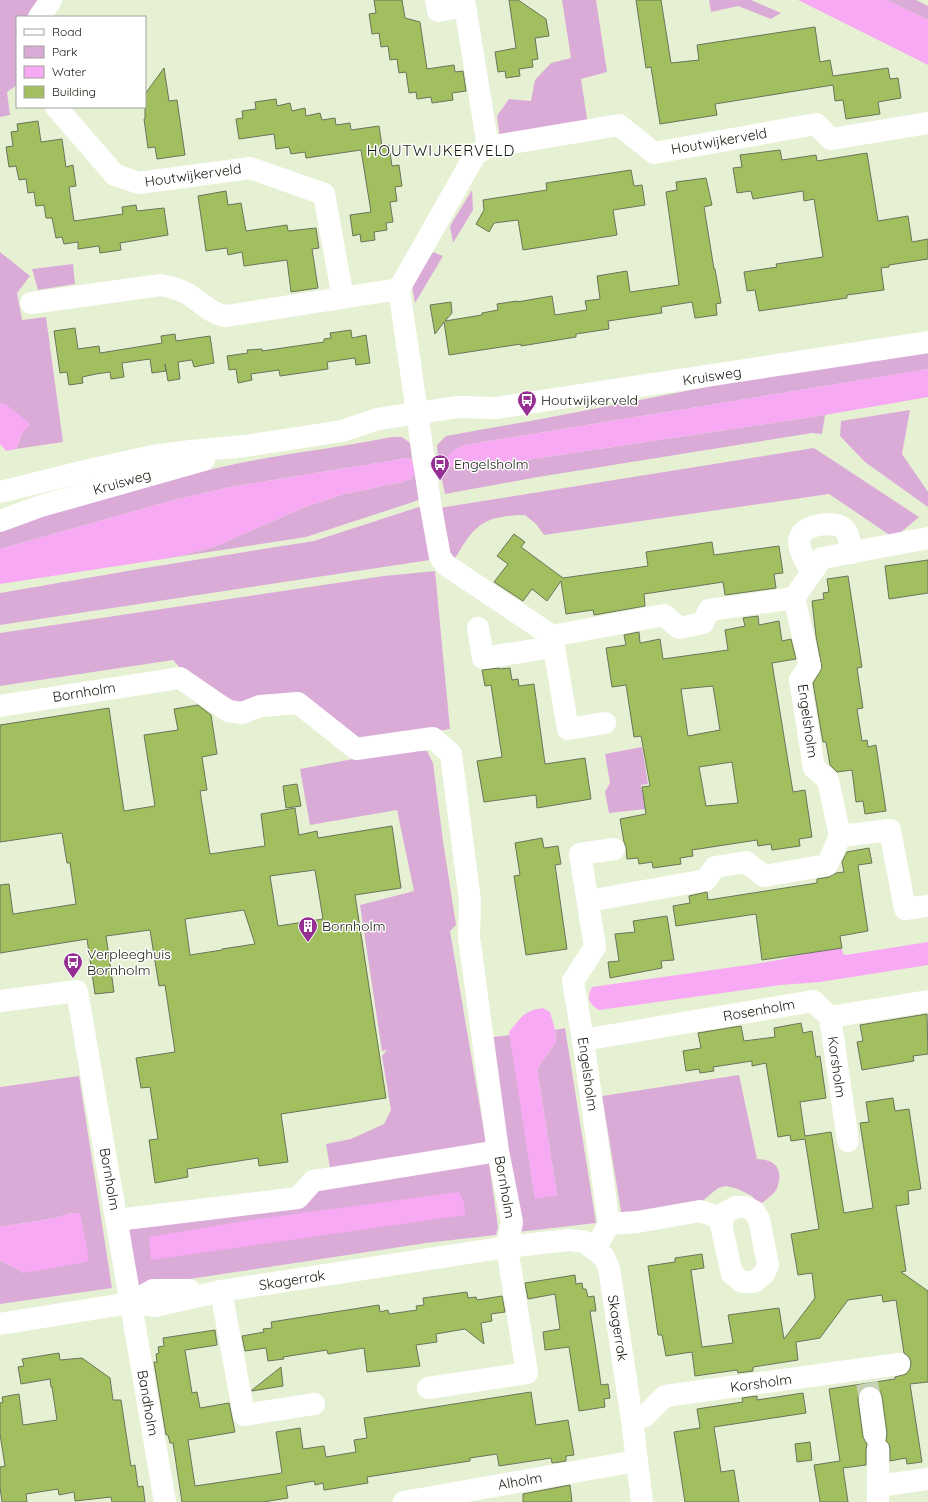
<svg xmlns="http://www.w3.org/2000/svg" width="928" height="1502" font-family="Quicksand,sans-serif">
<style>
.green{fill:#dbabd8}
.water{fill:#f7aaf3}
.building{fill:#a1bf5e;stroke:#6b745a;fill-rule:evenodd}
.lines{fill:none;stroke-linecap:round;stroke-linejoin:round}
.minor-tunnel{stroke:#c7d1b6;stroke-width:22;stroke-dasharray:22 11;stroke-linecap:butt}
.minor{stroke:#fff;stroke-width:22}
.labels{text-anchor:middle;stroke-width:3;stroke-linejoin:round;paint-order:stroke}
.street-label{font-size:14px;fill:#161a0f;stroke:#fff}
.poi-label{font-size:14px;fill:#161a0f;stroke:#fff;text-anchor:start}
.neighbourhood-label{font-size:15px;letter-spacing:1px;fill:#161a0f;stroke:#fff}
</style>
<rect width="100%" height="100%" fill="#e6f1d4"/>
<g class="green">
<polygon points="0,0 47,0 31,17 17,17 17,85 7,92 10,115 0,117"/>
<polygon points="562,0 596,0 607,72 581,79 588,125 500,138 497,116 509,99 531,101 535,80 551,63 571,58"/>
<polygon points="709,0 751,0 781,13 771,19 738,6 711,12"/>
<polygon points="887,0 916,0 928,6 928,20"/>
<polygon points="472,190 473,210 453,243 450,226"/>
<polygon points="0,252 30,276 17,293 22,320 46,317 63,442 16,449 22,434 7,405 0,403"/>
<polygon points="433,252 443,256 415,303 412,286"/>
<polygon points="73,264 75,284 38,290 32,269"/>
<polygon points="928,350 928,369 465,445 454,450 447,464 460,470 825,415 822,434 812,433 538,477 445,494 438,461 437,445 446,436 541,419 826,364"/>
<polygon points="910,410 902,454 928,492 928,507 865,462 840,436 841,421"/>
<path d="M 392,437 L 402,437 L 410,443 L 412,460 L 407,458 L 225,488 L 170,501 L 0,549 L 0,528 C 80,504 158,480 240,463 C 290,453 341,447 392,437 Z"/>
<path d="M 814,448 L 919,517 L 894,538 L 829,494 L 544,535 L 536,524 L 525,515 C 480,516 473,527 452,564 L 439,508 Z"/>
<polygon points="415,474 419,500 306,537 176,557 216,546 305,507 344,494 403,482 410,479"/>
<polygon points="422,506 430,560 0,625 0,593 145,568 314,541"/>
<polygon points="435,571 450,729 354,745 294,697 242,705 190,679 173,660 0,686 0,633 384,576"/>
<polygon points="642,747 648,784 641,785 645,809 609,813 605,792 610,783 605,754"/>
<polygon points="396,751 427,751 433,763 443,841 456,925 450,931 486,1143 330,1168 326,1144 351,1139 384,1124 391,1110 382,1056 387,1050 382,1051 360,905 414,891 397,810 310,825 300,769"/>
<polygon points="565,1028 596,1223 518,1232 485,1038 510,1035 535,1198 557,1195 537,1069 556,1042 555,1030"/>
<path d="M 739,1075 L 757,1159 C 770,1159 782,1165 779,1181 C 778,1183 778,1188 776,1190 C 773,1195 765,1200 760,1205 L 752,1196 L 738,1189 L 726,1186 L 718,1188 L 700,1203 L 622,1217 L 602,1096 Z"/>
<polygon points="79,1076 112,1288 0,1304 0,1260 24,1273 72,1213 55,1218 0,1227 0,1087"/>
<polygon points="488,1156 498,1227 496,1235 426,1243 137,1287 126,1222 315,1185"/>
</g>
<g class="water">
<polygon points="798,0 887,0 928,20 928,65"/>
<polygon points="928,369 928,397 825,415 460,470 447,464 446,458 454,450 465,445"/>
<polygon points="0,403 7,405 30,424 22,434 16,449 6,451 0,444"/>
<polygon points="407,458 412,460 415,474 410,479 403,482 344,494 305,507 216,546 176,557 0,584 0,549 170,501 225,488"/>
<path d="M 928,942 L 928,965 L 820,982 L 781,985 L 599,1010 C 589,1004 586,998 592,987 L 755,964 L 779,960 L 808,952 L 839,947 L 842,949 L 843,954 L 846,955 Z"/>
<path d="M 543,1008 L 550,1012 L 555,1030 L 556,1042 L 537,1069 L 557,1195 L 535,1199 L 509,1032 C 522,1017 523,1011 543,1008 Z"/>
<polygon points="459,1192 464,1202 465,1215 151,1260 149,1237 251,1220"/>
<polygon points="72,1213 80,1213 89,1259 86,1262 24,1273 0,1260 0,1227 55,1218"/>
</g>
<g class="building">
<polygon points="374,0 402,0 405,18 420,22 427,69 454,65 455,72 463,71 466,91 452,93 453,100 432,103 431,97 417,99 416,92 409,93 406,72 399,73 397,59 390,60 388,46 381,47 379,33 372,34 369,14 376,13"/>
<polygon points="509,0 518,0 546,19 549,36 535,38 538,59 532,60 533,67 519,69 520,76 506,78 505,71 498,72 495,52 516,48"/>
<polygon points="636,0 661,0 671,63 699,60 697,45 815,27 820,62 830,60 833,76 888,68 890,79 898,78 901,98 878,102 880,114 846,119 843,100 835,101 833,85 715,104 717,115 660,124 651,67 646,68"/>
<polygon points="164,68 169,101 177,100 185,155 157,159 155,147 148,148 144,119 145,118 145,94"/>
<polygon points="276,99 277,106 290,103 292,111 305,108 306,116 320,113 322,120 335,118 336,125 350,123 351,130 379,126 382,146 389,145 392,166 399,165 402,186 395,187 397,201 390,202 393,222 386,223 387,230 374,232 375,240 361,242 360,234 353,236 350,215 371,212 361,150 306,158 305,152 291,154 289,147 276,149 274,134 239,139 236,119 243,118 242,111 256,109 255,102"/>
<polygon points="38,121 41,142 62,139 66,167 73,165 76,186 69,187 74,221 123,214 122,207 136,205 137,211 164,208 168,235 120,243 121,250 100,253 99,246 78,249 78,242 64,244 62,237 56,238 52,218 46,218 44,205 36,206 34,192 28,193 26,179 19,180 16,166 9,167 6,147 13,146 11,132 18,131 17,124"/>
<polygon points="780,150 782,160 816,155 817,161 867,153 878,221 908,216 912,242 928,239 928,259 889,265 889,267 881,268 884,290 847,295 847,298 759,311 755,290 747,291 744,272 777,267 776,264 823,257 814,199 804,201 803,191 753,199 751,191 737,193 733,168 742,167 740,155"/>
<polygon points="631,170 634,186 642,185 645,205 613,210 617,235 523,250 518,220 494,223 489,232 476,224 484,210 483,200 547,190 546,183"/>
<polygon points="706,178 712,205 704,207 714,269 715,269 721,303 716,304 717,315 695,318 692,302 661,307 662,313 608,321 609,329 576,334 576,337 521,346 521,344 449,355 444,322 435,334 430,305 451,302 452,313 445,321 482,315 482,313 498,310 497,304 517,301 517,302 552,296 555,315 587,310 585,301 600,299 597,276 627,271 630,292 679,285 666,192 677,190 676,182"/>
<polygon points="226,191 228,205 241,203 246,231 287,225 288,231 316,228 319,248 312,249 318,288 291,292 287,260 244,266 242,252 228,255 227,248 206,251 198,196"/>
<polygon points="75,328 78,349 99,346 100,353 162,343 161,336 175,334 176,341 210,336 214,363 194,367 192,360 178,362 180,379 168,381 165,364 166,371 152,373 150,359 122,363 124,377 111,379 110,372 96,374 82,377 83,383 69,385 67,372 60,373 54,331"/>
<polygon points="351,330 352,338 366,335 370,363 356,365 355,358 327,362 328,369 301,373 280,376 279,370 251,374 252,380 238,383 236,369 229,370 227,356 248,353 247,350 262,349 262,351 324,342 324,339 331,338 330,333"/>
<polygon points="514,534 525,542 521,547 563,578 648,566 646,552 712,542 714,555 779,546 783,573 774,574 776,588 725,595 723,582 644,594 645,606 594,615 593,610 566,614 561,581 547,601 532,589 523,601 494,582 508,564 497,556"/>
<polygon points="928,560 928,593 889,599 885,566"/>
<polygon points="848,576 862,667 857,668 863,708 857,709 862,741 867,740 868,747 876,745 886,811 865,814 863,801 856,802 852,770 837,772 830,765 826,742 823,742 813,683 822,668 816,636 812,601 824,599 823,593 829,592 827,579"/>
<path d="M 758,616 L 759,625 L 779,621 L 782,641 L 791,639 L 796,659 L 772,663 L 793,792 L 805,790 L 812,837 L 799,839 L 800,846 L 772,850 L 771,844 L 758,846 L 757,840 L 692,850 L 693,856 L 680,858 L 681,864 L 653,868 L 652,862 L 639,864 L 638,858 L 627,859 L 626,847 L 624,842 L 620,819 L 646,814 L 642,787 L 650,786 L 641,736 L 634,737 L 626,685 L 612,687 L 606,648 L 626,645 L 624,635 L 639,632 L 640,643 L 660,639 L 663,659 L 728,650 L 725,630 L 745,626 L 743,618 ZM 713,686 L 720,730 L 688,736 L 681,689 ZM 732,762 L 738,803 L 706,806 L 699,767 Z"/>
<polygon points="499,668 499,669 510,668 512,680 518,679 519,686 534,684 545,764 585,758 591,799 537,808 536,795 484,802 477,761 502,757 491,685 485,686 482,670"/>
<path d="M 198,705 L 211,715 L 217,754 L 202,757 L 207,790 L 200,791 L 210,854 L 265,846 L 261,814 L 295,808 L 299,835 L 317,831 L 318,838 L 392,826 L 401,888 L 355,895 L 386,1098 L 281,1114 L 288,1162 L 259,1166 L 258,1158 L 187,1169 L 188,1177 L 155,1183 L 149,1140 L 158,1139 L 150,1087 L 141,1088 L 136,1058 L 175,1052 L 165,985 L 159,986 L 150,930 L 106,936 L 114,992 L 95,994 L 87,939 L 0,953 L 0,885 L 9,884 L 13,914 L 76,904 L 70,863 L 67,863 L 62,833 L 0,842 L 0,725 L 109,708 L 124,811 L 155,806 L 144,735 L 178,730 L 174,709 ZM 315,870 L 323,919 L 278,926 L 270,876 ZM 244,910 L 255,944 L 222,949 L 222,950 L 190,955 L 185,919 Z"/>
<polygon points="297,784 301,806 286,808 283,786"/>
<polygon points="542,838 544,848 558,846 561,864 555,865 567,949 526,955 514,876 520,875 515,843"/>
<polygon points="869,848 872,863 858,865 868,931 840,936 842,948 762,960 756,914 676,926 673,906 690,903 689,896 707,892 708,900 817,883 817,879 829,877 836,873 844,872 842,862 847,852"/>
<polygon points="667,916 674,960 661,961 662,968 610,978 608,962 619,961 615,934 635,932 633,921"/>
<polygon points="927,1014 928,1054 913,1056 914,1061 862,1070 857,1042 863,1041 860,1025"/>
<polygon points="801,1023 803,1033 812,1031 816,1057 820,1056 826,1098 800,1102 805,1136 831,1132 844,1213 873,1208 860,1123 869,1122 866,1102 893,1098 895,1111 909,1109 921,1189 908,1191 909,1204 896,1206 906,1271 901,1272 928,1291 928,1382 910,1384 922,1462 907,1464 906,1458 890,1461 890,1450 889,1444 886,1441 887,1433 882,1396 880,1391 875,1387 869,1386 863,1388 859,1393 858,1400 863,1437 867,1444 866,1450 866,1465 843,1468 848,1502 820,1502 814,1465 840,1461 829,1389 895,1379 895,1377 906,1374 910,1369 911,1362 909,1357 904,1353 896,1300 883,1302 882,1295 848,1300 820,1338 796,1342 798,1360 753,1367 753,1371 738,1373 737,1370 695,1376 692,1352 666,1356 662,1335 658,1335 648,1266 675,1262 675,1258 702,1254 704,1268 691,1270 702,1347 733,1343 728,1315 779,1308 784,1339 815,1298 812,1273 798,1275 791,1234 819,1229 805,1139 791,1141 790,1135 778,1137 766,1063 752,1066 752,1061 713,1067 714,1071 700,1073 699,1069 686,1071 683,1051 701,1048 698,1033 741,1026 744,1041 775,1037 774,1028"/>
<polygon points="575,1275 576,1284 582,1283 583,1289 586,1289 588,1297 594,1296 596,1311 590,1311 598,1363 601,1385 608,1384 610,1398 604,1399 605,1407 579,1411 569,1347 545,1350 543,1332 560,1329 555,1294 528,1299 525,1283"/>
<polygon points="467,1292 468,1298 476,1297 477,1300 502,1296 505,1312 491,1314 492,1321 481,1323 484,1344 465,1329 436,1334 437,1342 416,1345 420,1366 367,1372 364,1348 328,1354 327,1350 283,1357 284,1359 268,1361 266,1348 245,1351 242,1336 264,1332 263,1329 272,1328 271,1322 379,1305 380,1312 388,1310 389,1314 417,1310 416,1306 424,1305 423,1298"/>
<polygon points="215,1330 217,1345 185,1350 192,1393 197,1392 200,1408 229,1403 235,1432 188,1440 195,1486 282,1473 276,1432 300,1428 303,1449 324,1446 326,1457 356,1452 354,1440 367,1438 364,1418 531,1392 536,1425 568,1420 574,1455 566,1456 566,1461 552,1463 551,1458 499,1466 497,1454 470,1458 470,1461 367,1477 368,1483 331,1489 324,1490 323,1483 315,1485 314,1481 286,1486 288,1498 263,1502 182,1502 173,1443 170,1443 168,1435 166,1435 154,1362 157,1362 156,1354 159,1353 158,1347 164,1346 163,1338"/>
<polygon points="59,1353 60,1360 82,1358 110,1378 113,1400 121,1400 131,1466 135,1465 138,1487 143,1486 145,1502 112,1502 111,1497 75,1501 74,1492 59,1495 58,1489 26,1494 27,1502 2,1502 0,1487 0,1467 5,1466 0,1434 0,1403 3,1402 2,1397 19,1394 23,1425 57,1420 52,1387 51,1387 50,1379 21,1384 18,1367 24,1366 22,1359"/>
<polygon points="281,1367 283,1386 252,1391 252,1390"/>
<polygon points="803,1393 806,1413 714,1427 721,1472 734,1470 739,1502 685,1502 674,1432 700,1428 697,1409 743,1402 742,1398 757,1396 757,1400"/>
<polygon points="810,1442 812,1460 797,1462 795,1444"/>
<polygon points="570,1485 572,1502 523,1502 523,1494"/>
</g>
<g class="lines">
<polyline class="minor-tunnel" points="867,1383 870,1398"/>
<g class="minor">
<polyline points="436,0 438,11 465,6 488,147 619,125 654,153 816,124 831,139 928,123"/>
<polyline points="39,17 51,0"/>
<polyline points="56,107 115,175 139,183 250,168 324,194 343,298"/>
<polyline points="488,147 475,155 399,289 430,502 440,557 446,565 552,636 568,729 605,723"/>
<path d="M 31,303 L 161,285 C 171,287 179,289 188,294 C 201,302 211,314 226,316 L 399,289"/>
<polyline points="0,492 89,470 153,456 191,451 245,446 342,431 378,419 458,407 496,408 928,342"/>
<polyline points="0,521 41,506 204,460"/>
<path d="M 812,572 C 807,563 796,548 800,537 C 804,524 835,520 844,529 C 850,535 850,545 851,553"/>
<polyline points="794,598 822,558 928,538"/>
<polyline points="478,628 483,658 553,647"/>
<polyline points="552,636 664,615 679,628 703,623 709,610 794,598 810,666 800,680 814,768 828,780 840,836 827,865 764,876 746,862 715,867 706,880 588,901"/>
<polyline points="0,706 180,678 228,711 242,713 260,706 298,703 356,749 433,738 451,754 470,901 469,937 498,1151 512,1222 507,1247 527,1373 428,1388"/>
<polyline points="840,836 890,830 905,909 928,906"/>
<polyline points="0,1001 77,991 165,1502"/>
<polyline points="830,1017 848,1141"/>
<polyline points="583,1040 813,1001 830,1017 928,1001"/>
<polygon points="736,1207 745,1207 754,1211 759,1219 768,1265 764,1274 754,1282 742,1282 732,1274 721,1225 725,1213"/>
<polyline points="117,1220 298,1198 313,1181 498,1151"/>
<polyline points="609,1224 637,1222 700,1211 723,1219"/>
<polyline points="595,1249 609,1224 583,1040 573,981 595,947 580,854 614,849"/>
<polyline points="221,1291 244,1415 314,1404"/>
<polyline points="130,1303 153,1290 189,1290"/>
<polyline points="0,1324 130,1303 155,1306 221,1291 507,1247 569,1240 585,1242 604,1257 609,1268 632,1420 642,1502"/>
<polyline points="870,1398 875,1435"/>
<polyline points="632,1420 645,1416 665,1396 899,1364"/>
<polyline points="878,1450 878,1502"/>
<polyline points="878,1486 928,1479"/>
<polyline points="404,1502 636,1461"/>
</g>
</g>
<defs>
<g id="bus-pin" transform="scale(1)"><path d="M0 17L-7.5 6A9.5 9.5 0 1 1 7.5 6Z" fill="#952f94" stroke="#fff"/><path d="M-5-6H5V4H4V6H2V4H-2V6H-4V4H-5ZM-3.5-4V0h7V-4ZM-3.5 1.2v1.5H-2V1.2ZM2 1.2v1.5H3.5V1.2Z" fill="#fff"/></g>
<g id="building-pin" transform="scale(1)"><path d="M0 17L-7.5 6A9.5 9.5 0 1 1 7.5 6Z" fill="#952f94" stroke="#fff"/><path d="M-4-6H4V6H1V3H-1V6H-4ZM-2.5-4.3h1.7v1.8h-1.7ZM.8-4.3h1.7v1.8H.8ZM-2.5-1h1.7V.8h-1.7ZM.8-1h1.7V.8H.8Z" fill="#fff"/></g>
</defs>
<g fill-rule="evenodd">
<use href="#bus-pin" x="527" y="400"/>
<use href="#bus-pin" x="440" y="464"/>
<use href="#building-pin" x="308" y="926"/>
<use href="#bus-pin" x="73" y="962"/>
</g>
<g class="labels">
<g class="street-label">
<text transform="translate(719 141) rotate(-10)" y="5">Houtwijkerveld</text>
<text transform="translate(193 175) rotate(-8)" y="5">Houtwijkerveld</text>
<text transform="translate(712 376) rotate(-9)" y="5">Kruisweg</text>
<text transform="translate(122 482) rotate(-16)" y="5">Kruisweg</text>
<text transform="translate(84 692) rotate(-9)" y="5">Bornholm</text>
<text transform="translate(808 721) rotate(82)" y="5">Engelsholm</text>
<text transform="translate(759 1010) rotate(-10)" y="5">Rosenholm</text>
<text transform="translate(837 1067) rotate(82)" y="5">Korsholm</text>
<text transform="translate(588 1074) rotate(82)" y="5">Engelsholm</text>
<text transform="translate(110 1179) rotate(80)" y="5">Bornholm</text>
<text transform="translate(505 1187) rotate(80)" y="5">Bornholm</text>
<text transform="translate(292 1280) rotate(-9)" y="5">Skagerrak</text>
<text transform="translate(618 1328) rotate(81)" y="5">Skagerrak</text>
<text transform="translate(761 1383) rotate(-8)" y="5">Korsholm</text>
<text transform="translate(148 1403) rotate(80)" y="5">Bandholm</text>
<text transform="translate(520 1481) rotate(-10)" y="5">Alholm</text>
</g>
<g class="poi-label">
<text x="541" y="405">Houtwijkerveld</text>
<text x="454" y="469">Engelsholm</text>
<text x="322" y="931">Bornholm</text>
<text x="87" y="959">Verpleeghuis<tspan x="87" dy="16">Bornholm</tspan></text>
</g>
<g class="neighbourhood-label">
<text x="441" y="156">HOUTWIJKERVELD</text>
</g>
</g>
<rect x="16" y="16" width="130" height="92" fill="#ffffff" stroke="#a2a39f"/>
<rect x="24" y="29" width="20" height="6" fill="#ffffff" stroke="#a2a39f"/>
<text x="52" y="36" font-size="12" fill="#161a0f">Road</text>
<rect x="24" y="46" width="20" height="12" fill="#dbabd8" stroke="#a2a39f"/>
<text x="52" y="56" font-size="12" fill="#161a0f">Park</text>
<rect x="24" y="66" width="20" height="12" fill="#f7aaf3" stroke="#a2a39f"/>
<text x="52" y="76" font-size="12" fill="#161a0f">Water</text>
<rect x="24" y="86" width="20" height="12" fill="#a1bf5e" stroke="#a2a39f"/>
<text x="52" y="96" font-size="12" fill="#161a0f">Building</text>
</svg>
